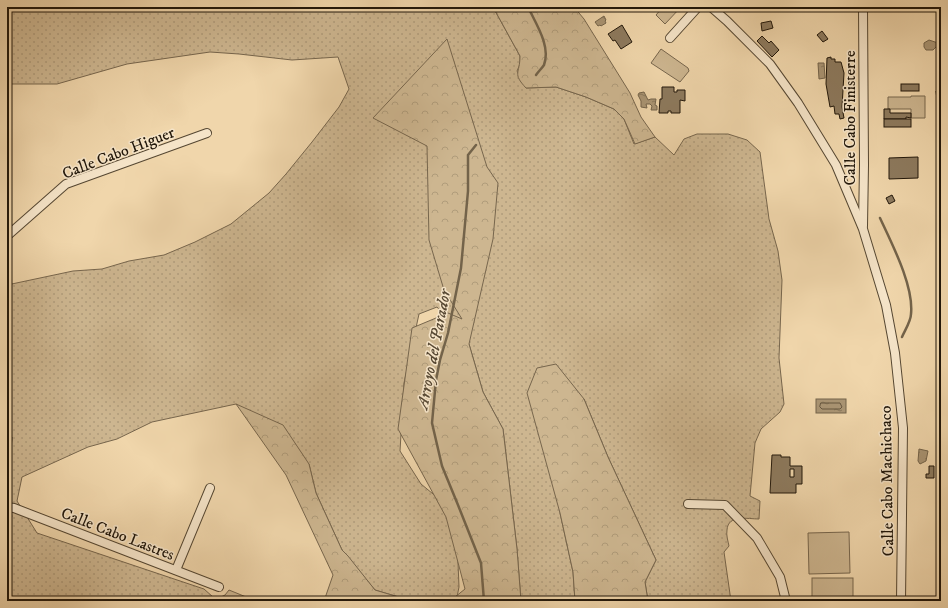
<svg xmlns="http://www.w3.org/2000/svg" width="948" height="608" font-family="'IM FELL DW Pica',serif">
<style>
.grass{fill:url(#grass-dots);stroke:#77664d}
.forest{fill:url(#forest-crowns);stroke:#77664d}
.park{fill:#cdb690;stroke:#77664d}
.water{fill:url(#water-ripples);stroke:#73634a}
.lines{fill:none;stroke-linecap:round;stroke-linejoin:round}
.shore{stroke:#66563f;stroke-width:1}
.stream{stroke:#73634a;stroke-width:2.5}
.building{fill:#8d7a5e;stroke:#21170a;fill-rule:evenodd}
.minor-casing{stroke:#554732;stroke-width:10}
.minor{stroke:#f5e4c8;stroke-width:8}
.labels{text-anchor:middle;stroke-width:3;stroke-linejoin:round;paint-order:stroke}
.street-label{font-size:16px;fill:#21170a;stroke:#f5e4c8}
.water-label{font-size:17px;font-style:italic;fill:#584934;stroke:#f5e4c8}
</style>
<defs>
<pattern id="grass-dots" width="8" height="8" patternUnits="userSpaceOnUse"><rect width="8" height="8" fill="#cdb690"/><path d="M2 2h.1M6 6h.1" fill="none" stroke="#b09c7b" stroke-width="1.8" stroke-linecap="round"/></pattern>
<pattern id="forest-crowns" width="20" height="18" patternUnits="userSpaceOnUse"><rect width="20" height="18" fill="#cdb690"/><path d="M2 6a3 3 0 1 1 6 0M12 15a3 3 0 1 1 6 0" fill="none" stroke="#b09c7b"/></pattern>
<pattern id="water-ripples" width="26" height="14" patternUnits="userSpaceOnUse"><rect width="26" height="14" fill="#aa9574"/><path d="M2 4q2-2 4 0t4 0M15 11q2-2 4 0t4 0" fill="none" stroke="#8a795d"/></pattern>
</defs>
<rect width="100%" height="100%" fill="#f0d6ab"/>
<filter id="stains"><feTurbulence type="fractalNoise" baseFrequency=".005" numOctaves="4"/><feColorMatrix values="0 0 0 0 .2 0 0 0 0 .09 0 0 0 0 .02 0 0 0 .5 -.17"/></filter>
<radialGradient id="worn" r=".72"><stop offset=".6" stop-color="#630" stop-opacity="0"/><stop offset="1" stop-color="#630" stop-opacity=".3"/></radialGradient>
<path class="grass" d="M 7,7 L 493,7 L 520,56 L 520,64 L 517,71 L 526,88 L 556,87 L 586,97 L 614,109 L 624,119 L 634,144 L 655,137 L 674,155 L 684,139 L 697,134 L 728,134 L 747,140 L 760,152 L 769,219 L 778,251 L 782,280 L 779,358 L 784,404 L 780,412 L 761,429 L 755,443 L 750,496 L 760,501 L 759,519 C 748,519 728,514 727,530 C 726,535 728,541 729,546 L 724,552 L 731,601 L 648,601 L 645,582 L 656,560 L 608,457 L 584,399 L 560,513 L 573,572 L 575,601 L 521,601 L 517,549 L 503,429 L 483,392 L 469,344 L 437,307 L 419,314 L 404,383 L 400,451 L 421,484 L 456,513 L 459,587 L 457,597 L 450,601 L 412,601 L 375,590 L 342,550 L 316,493 L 309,464 L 236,404 L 152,422 L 117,439 L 88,447 L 22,477 L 17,501 L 37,533 L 204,589 L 213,597 L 226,601 L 7,601 L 7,526 L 12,516 L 7,509 L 7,500 L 12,437 L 8,434 L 7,430 L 7,285 L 73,271 L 102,269 L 129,261 L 164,255 L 195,242 L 231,224 L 269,193 L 286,174 L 312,142 L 339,107 L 349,89 L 338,57 L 292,60 L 239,54 L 210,52 L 127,64 L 57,84 L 7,84 Z"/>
<g class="forest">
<path d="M 493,7 L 574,7 L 584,19 L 630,93 L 641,117 L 655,137 L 635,144 L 624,119 L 614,109 L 586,97 L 556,87 L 526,88 C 512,73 520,74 520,56 Z"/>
<polygon points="447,39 487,167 498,183 493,239 469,344 483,392 503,429 517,549 521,601 450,601 465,589 446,517 398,429 412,328 448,313 462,319 444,290 429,240 427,146 373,118"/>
<polygon points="556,364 584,399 608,457 656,560 645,582 648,601 575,601 573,572 560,513 527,393 537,368"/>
<polygon points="236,404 283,425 309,464 316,493 342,550 348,556 375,590 412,601 324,601 333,575 286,475"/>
<polygon points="7,430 8,434 12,437 7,498"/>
<polygon points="229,590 256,601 226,601 219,598 225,595"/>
</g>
<g class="park">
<polygon points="663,7 681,7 665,24 656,15"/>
<polygon points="661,49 688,68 689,71 680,82 651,63"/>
<polygon points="911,96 925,96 925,118 911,118 911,109 888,109 888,97 911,97"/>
<polygon points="849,532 850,573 809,574 808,533"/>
<rect x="812" y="578" width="41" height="23"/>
</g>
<g class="water">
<polygon points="604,16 606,20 605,21 606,23 601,26 600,25 598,26 595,22"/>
<polygon points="929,40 938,43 938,45 933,50 926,50 924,47 924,43"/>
<polygon points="818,63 824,63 825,78 819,79"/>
<polygon points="644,92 648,100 651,99 656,99 655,105 657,106 657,110 651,110 652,106 650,104 646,104 647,108 641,107 641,101 638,95 639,93"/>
<rect x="816" y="399" width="30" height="14"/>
<polygon points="919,449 928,451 926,461 920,464 918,461"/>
</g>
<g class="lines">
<polygon class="shore" points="821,403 840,403 842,407 840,409 822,409 820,407"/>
<g class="stream">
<path d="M 528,7 C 536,24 551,46 544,65 C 542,68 538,72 536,75"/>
<polyline points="476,145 468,155 468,191 461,268 448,333 440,360 436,380 432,423 442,466 458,505 481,563 484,601"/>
<path d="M 880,218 C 892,244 914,286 911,314 C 911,321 905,330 902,337"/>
</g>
</g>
<g class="building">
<polygon points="771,21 773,28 762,31 761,23"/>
<polygon points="622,25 632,42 621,49 615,40 613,41 608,34"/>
<polygon points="822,31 828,39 823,42 817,35"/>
<polygon points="762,36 769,43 771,41 779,50 772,57 757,41"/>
<polygon points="831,57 831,59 835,59 835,62 841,62 844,73 842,107 844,118 840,119 839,114 835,114 834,106 830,107 826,84 827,58"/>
<rect x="901" y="84" width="18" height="7"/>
<polygon points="662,87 674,87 674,92 677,92 677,90 685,90 685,101 680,100 680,113 671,113 671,111 668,111 668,113 659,113 660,99 662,99"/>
<polygon points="936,91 941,91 941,100 937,100"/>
<polygon points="884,109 890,109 890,113 911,113 911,118 906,117 906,119 884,119"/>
<rect x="884" y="119" width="27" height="8"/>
<polygon points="918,157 918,178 889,179 889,158"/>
<polygon points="892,195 895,201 889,204 886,198"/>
<path d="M 772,455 L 781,455 L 781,457 L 790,457 L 790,466 L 802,466 L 802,484 L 796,484 L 796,493 L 770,493 ZM 790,469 L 794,469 L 794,477 L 790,477 Z"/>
<polygon points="929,466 934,466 934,478 926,478 926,474 929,474"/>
</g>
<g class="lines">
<g class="minor-casing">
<g id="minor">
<polyline points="711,7 727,21 770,64 798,103 836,165 863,229 886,305 895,353 903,428 901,601"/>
<polyline points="863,7 864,165 863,226"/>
<polyline points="670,38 698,7"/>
<polyline points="7,236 66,184 207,133"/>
<polyline points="688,504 725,505 757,538 780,577 786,601"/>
<polyline points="7,507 14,508 219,587"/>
<polyline points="176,570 210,488"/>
</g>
</g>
<use href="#minor" class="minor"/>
</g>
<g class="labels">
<g class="street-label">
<text transform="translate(849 118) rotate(-90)" y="6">Calle Cabo Finisterre</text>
<text transform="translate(118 152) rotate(-21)" y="6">Calle Cabo Higuer</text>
<text transform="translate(886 481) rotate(-91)" y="6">Calle Cabo Machichaco</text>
<text transform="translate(118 533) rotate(21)" y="6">Calle Cabo Lastres</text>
</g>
<g class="water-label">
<text transform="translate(433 349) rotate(-79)" y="6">Arroyo del Parador</text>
</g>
</g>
<rect width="948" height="608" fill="none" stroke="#f0d6ab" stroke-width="24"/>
<rect x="8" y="8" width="932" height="592" fill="none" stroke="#21170a" stroke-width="2"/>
<rect x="12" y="12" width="924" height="584" fill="none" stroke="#21170a"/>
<rect width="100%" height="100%" filter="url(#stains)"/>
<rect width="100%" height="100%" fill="url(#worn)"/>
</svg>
